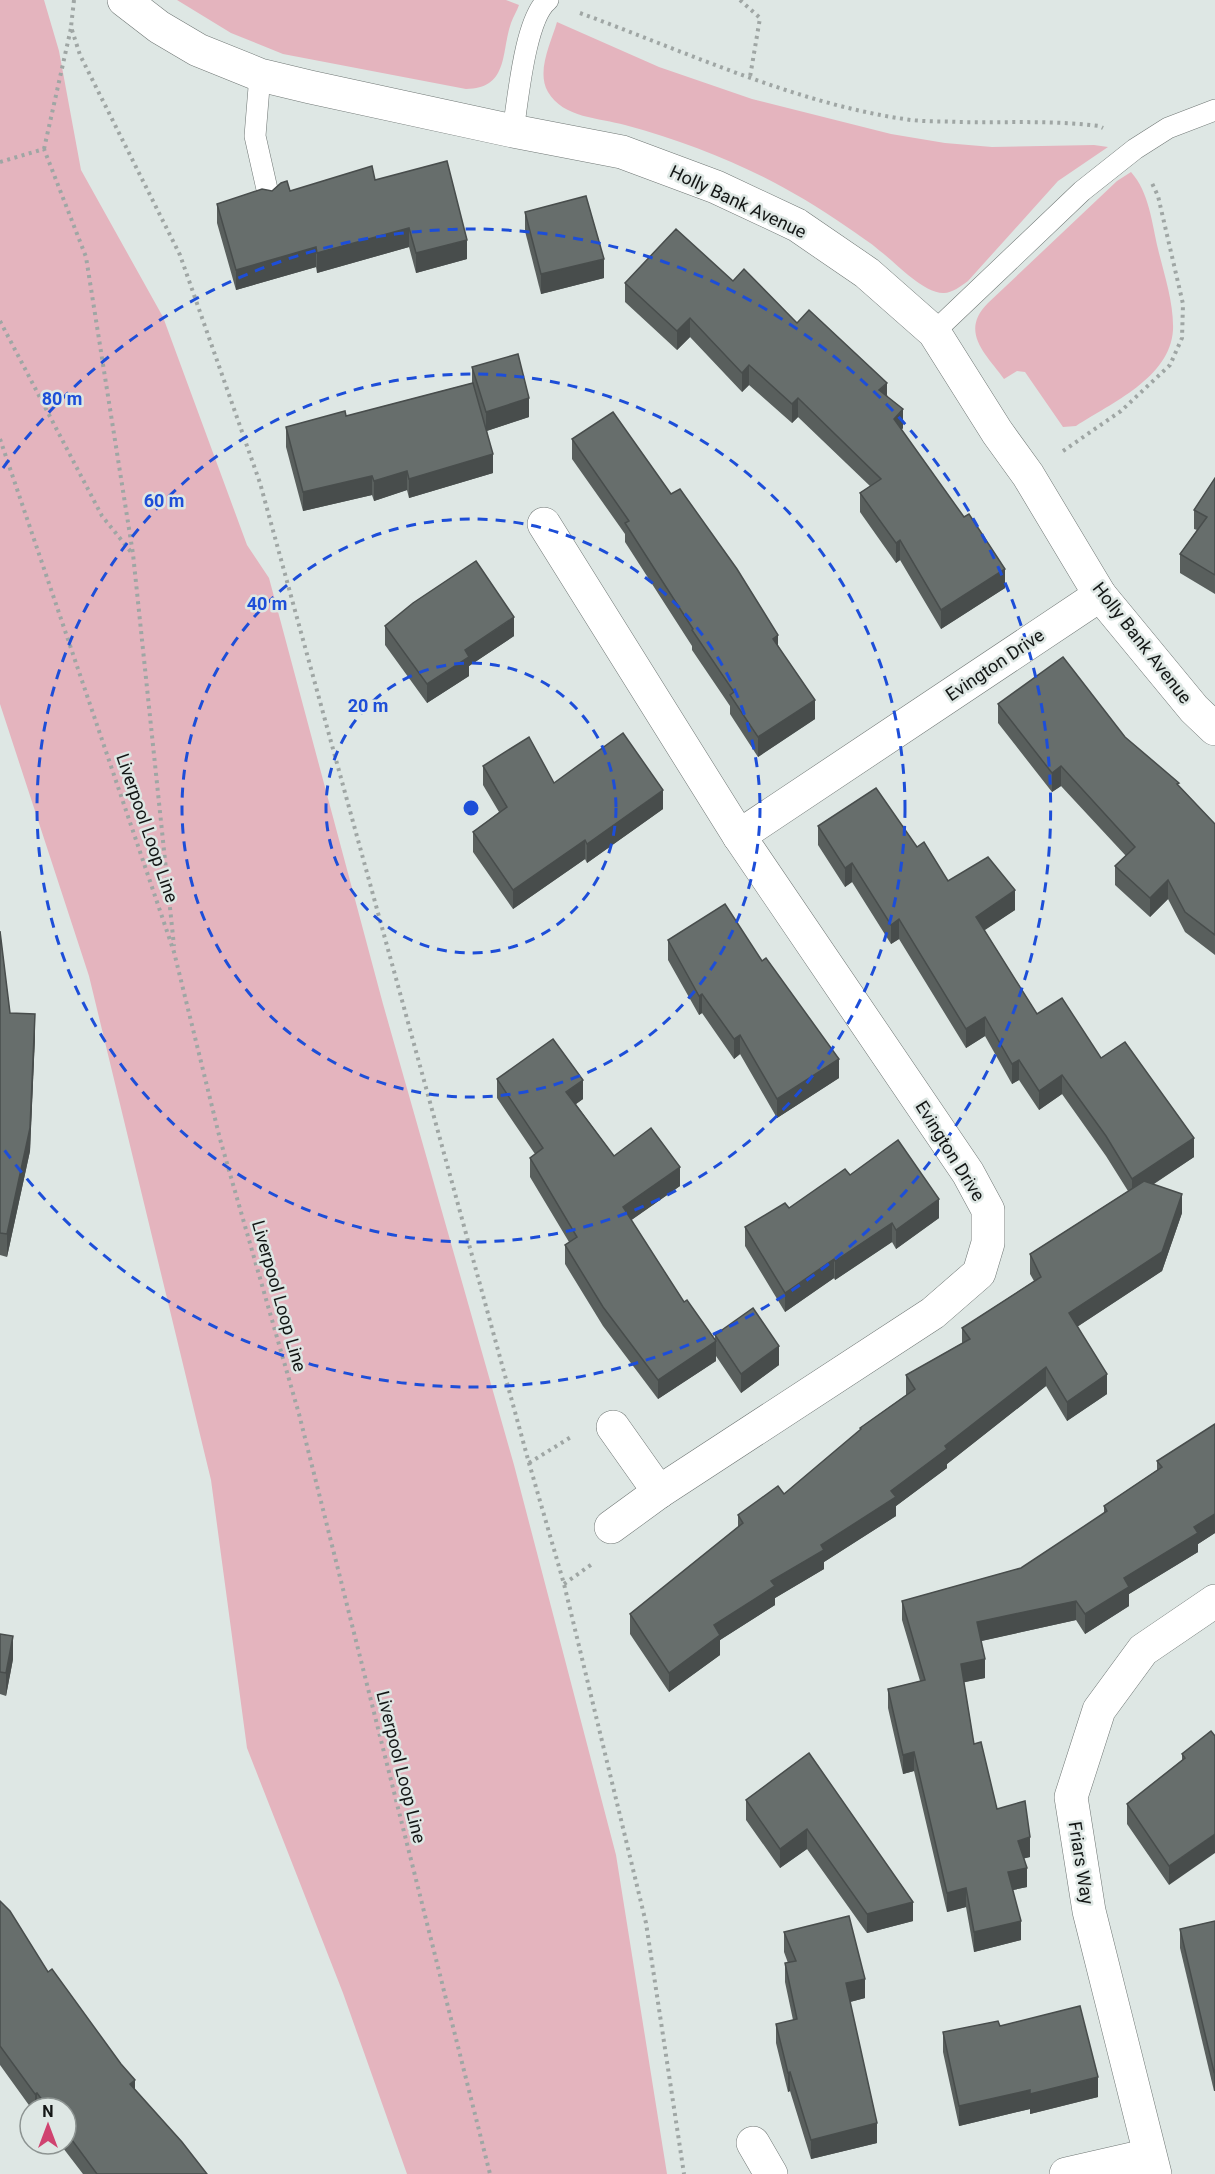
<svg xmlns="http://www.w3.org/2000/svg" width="1215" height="2174" font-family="Roboto,sans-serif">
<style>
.green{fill:#e4b4be}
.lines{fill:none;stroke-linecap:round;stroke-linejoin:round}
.service-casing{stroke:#707775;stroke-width:22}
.minor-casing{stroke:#707775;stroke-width:34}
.path{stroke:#9fa6a4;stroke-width:4;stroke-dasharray:3 4.5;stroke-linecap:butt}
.service{stroke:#fff;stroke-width:21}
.minor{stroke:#fff;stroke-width:33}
.wall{fill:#595f5d}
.shaded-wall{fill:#484d4c}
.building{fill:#676e6c;stroke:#484d4c;stroke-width:1.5}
.ring{fill:none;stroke:#1d4ed8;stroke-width:3;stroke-dasharray:10 8}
.labels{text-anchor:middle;stroke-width:5;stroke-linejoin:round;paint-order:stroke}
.street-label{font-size:18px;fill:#141716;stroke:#dee7e4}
.centre{fill:#1d4ed8;stroke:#dee7e4;stroke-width:3}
.ring-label{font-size:18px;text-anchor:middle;font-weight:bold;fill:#1d4ed8;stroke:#dee7e4;stroke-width:5;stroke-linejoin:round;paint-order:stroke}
</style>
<rect width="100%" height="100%" fill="#dee7e4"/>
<g class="green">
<polygon points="0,0 44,0 59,51 81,170 163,317 247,545 269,578 383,1004 514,1465 616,1855 667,2174 407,2174 343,1993 247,1748 211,1480 89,976 0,704"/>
<path d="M 177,0 L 506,0 L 519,5 C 517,11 513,17 511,23 C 501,52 509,89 466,89 L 283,54 L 231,33 Z"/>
<path d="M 557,22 L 659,67 L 752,99 L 891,134 L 945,143 L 992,147 L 1094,145 L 1108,147 L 1058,181 L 968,281 C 961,286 952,293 944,293 C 924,294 895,262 880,251 C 870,242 858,235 847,227 C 776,178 709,148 625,125 C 600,118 563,118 548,92 C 536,71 551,43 557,22 Z"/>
<path d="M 1131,172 C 1149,192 1152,223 1158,249 C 1164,274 1174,303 1173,330 C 1170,378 1111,403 1076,426 L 1063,427 L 1025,372 L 1017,371 L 1004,379 C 986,354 959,332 988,303 L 1117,181 Z"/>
</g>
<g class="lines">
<g class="service-casing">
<g id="service">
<polyline points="260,75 255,136 269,198"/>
<path d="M 513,131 C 518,100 525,18 548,0"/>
<polyline points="934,332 1082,191 1135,149 1168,128 1215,110"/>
</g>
</g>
<g class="minor-casing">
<g id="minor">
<polyline points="124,0 159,27 198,50 260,75 310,87 513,131 622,152 716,187 797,225 867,273 934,332 997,432 1028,475 1100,595 1194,709 1215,729"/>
<polyline points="544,524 739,836 968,1173 988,1210 988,1243 979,1273 933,1313 659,1492 611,1527"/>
<polyline points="739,836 1100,595"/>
<polyline points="613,1427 659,1492"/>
<polyline points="753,2143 771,2174"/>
<polyline points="1066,2174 1149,2155"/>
<polyline points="1155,2174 1089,1911 1071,1797 1099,1710 1143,1650 1215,1601"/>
</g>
</g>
<g class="path">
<polyline points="74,0 71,27 80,55 180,255 260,483 529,1463 564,1584 646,1923 684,2174"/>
<polyline points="740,0 760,18 750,77"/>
<path d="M 580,13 C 684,51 795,103 904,119 C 922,122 940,121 958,122 C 1005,123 1052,120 1099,126 L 1103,128"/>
<polyline points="44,149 71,28"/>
<polyline points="0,162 44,149 86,257 133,554 174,946"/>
<polyline points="0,321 102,516 131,552"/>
<polyline points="0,439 174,952 220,1139 299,1414 490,2174"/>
<polyline points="1063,451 1121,411 1170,365 1182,338 1183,304 1158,196 1151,181"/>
<polyline points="529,1463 571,1437"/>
<polyline points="564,1584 592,1564"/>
</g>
<use href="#service" class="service"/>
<use href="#minor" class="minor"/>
</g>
<g class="wall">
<polygon points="375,180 467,259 416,273 409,247 317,273 316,267 236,290 217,223 217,204 290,191"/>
<polygon points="525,212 604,278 541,294 525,231"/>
<polygon points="733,281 797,323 887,395 903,428 901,430 1005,588 941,629 900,560 896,563 860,512 860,493 870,486 798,417 792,423 749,385 742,392 690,337 677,350 625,302 625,283"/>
<polygon points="472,367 529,417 487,431 493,473 409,498 407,490 374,501 372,495 303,511 286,447 286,427 346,416 472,383"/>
<polygon points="572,439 778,645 815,719 758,757 730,714 730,706 692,650 692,646 625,542 625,534 572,459"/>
<polygon points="1215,478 1215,594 1180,573 1180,554 1197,530 1194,529 1194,510"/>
<polygon points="385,626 514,636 469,666 469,676 427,703 385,645"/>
<polygon points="998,704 1125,737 1179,786 1215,824 1215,955 1185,932 1168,899 1150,917 1115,885 1115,866 1126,856 1061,786 1052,792 998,723"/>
<polygon points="483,766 554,783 663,809 587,863 585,859 513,909 473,852 473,832 499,812 483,785"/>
<polygon points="818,826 917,847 948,881 1015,910 984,930 1037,1014 1101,1058 1194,1157 1154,1184 1182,1213 1162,1271 1077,1327 1107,1394 1067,1421 1046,1386 947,1464 947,1468 896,1506 896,1516 824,1562 824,1569 775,1598 775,1605 720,1640 720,1655 669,1692 630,1634 630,1614 738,1527 738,1515 784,1494 860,1430 860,1428 906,1395 906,1375 962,1343 962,1328 1034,1281 1030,1274 1030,1254 1128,1191 1106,1156 1062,1094 1039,1110 1019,1080 1012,1084 985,1036 966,1048 899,939 891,944 852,882 845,887 818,845"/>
<polygon points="0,931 10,1013 35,1036 30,1151 7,1257 0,1255"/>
<polygon points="668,940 762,961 839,1078 777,1118 740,1054 734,1059 702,1013 699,1015 668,960"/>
<polygon points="497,1079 583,1099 576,1104 614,1156 680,1186 631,1220 684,1302 715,1339 715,1335 779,1365 741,1393 716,1356 716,1361 658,1399 603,1326 565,1264 565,1245 569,1242 530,1177 530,1158 535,1154 497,1098"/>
<polygon points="850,1175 939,1218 896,1249 892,1242 835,1280 834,1278 785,1312 745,1246 745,1227 789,1208"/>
<polygon points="1215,1424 1215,1533 1198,1544 1198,1552 1129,1594 1129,1606 1085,1634 1076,1620 981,1641 985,1678 964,1682 974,1744 997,1809 1030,1857 1024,1858 1027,1887 1013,1890 1021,1940 974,1952 966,1907 947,1912 914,1771 903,1774 888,1708 888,1689 920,1681 902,1620 902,1601 1021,1568 1104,1513 1104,1506 1157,1470 1157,1461"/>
<polygon points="0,1634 13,1659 6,1696 0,1694"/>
<polygon points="1211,1731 1169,1885 1127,1824 1127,1804 1182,1760 1182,1754"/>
<polygon points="809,1753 913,1921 867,1933 807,1849 780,1868 746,1820 746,1800"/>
<polygon points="0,1901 48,1972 135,2090 207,2174 83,2174 60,2144 66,2144 66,2108 31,2108 0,2065"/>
<polygon points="1215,1921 1215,2091 1214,2091 1180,1948 1180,1929"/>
<polygon points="784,1932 865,1998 850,2002 877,2143 811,2159 790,2091 788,2092 776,2043 776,2024 793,2020 785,1982 785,1963 788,1963 784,1952"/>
<polygon points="1000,2026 1098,2097 1030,2114 1030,2109 959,2126 943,2052 943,2032"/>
</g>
<g class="shaded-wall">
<polygon points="409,228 409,247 317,273 317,253"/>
<polygon points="467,240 467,259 416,273 416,253"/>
<polygon points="316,247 316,267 236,290 236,270"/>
<polygon points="604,259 604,278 541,294 541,274"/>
<polygon points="690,318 690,337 677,350 677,331"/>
<polygon points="749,365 749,385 742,392 742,373"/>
<polygon points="887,383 887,402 879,390"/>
<polygon points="529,398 529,417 486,431 486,412"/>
<polygon points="798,398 798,417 792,423 792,404"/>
<polygon points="903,409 903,428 894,438 894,419"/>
<polygon points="493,454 493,473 409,498 409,479"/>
<polygon points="407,471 407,490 374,501 374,481"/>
<polygon points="372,476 372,495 303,511 303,492"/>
<polygon points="900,540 900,560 896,563 896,543"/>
<polygon points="1005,569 1005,588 941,629 941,610"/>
<polygon points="514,617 514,636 469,666 469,676 427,703 427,684 465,650"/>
<polygon points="778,635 778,654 773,639"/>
<polygon points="815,700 815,719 758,757 758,737"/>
<polygon points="1061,766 1061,786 1052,792 1052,773"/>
<polygon points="663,790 663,809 587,863 587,844"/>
<polygon points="585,840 585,859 513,909 513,890"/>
<polygon points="852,863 852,882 845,887 845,868"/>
<polygon points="1168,880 1168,899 1150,917 1150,898"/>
<polygon points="1015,890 1015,910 976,936 976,917"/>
<polygon points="899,919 899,939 891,944 891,925"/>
<polygon points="702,994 702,1013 699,1015 699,996"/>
<polygon points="35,1014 35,1036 30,1151 7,1257 7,1234"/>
<polygon points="985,1017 985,1036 966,1048 966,1029"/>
<polygon points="740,1035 740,1054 734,1059 734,1039"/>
<polygon points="839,1059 839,1078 777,1118 777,1099"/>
<polygon points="1019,1060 1019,1080 1012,1084 1012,1064"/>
<polygon points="1062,1075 1062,1094 1039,1110 1039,1091"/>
<polygon points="583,1080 583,1099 566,1111 566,1092"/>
<polygon points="1194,1138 1194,1157 1132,1198 1132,1179"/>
<polygon points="680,1167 680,1186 623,1226 623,1207"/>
<polygon points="1182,1194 1182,1213 1162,1271 1069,1332 1069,1313"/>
<polygon points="939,1199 939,1218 896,1249 896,1230"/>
<polygon points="892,1223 892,1242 835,1280 835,1261"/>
<polygon points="834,1259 834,1278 785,1312 785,1293"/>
<polygon points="716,1341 716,1361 658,1399 658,1380"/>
<polygon points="779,1346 779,1365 741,1393 741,1374"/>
<polygon points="1046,1367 1046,1386 947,1464 947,1468 896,1506 896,1516 824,1562 824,1569 775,1598 775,1605 720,1640 720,1655 669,1692 669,1673 714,1625 771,1581 821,1545 891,1491 945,1446"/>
<polygon points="1107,1374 1107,1394 1067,1421 1067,1402"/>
<polygon points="1215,1514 1215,1533 1198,1544 1198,1552 1129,1594 1129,1606 1085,1634 1085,1614 1124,1578 1194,1527"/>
<polygon points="1076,1601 1076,1620 977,1642 977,1622"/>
<polygon points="13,1636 13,1659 6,1696 6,1673"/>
<polygon points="985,1659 985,1678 961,1683 961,1664"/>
<polygon points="914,1752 914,1771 903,1774 903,1755"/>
<polygon points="807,1829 807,1849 780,1868 780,1849"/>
<polygon points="1215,1834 1215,1853 1169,1885 1169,1866"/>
<polygon points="1030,1837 1030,1857 1018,1860 1018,1841"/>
<polygon points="1027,1868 1027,1887 1008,1891 1008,1872"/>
<polygon points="966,1888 966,1907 947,1912 947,1893"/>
<polygon points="913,1902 913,1921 867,1933 867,1914"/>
<polygon points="1021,1921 1021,1940 974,1952 974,1932"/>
<polygon points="865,1979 865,1998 846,2003 846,1983"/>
<polygon points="1215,2071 1215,2091 1214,2091 1214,2072"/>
<polygon points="790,2072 790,2091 788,2092 788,2073"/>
<polygon points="1098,2077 1098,2097 1030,2114 1030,2094"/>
<polygon points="135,2080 135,2099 130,2084"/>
<polygon points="1030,2090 1030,2109 959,2126 959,2106"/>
<polygon points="37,2093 37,2108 35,2108 35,2094"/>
<polygon points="877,2123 877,2143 811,2159 811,2140"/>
</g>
<g class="building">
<polygon points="447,161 467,240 416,253 409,228 317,253 316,247 236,270 217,204 262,189 272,191 281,183 287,181 290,191 372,166 375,180"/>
<polygon points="586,196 604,259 541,274 525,212"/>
<polygon points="676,229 733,281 744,269 797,323 809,310 887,383 879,390 903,409 894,419 964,517 969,514 1005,569 941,610 900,540 896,543 860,493 881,479 798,398 792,404 749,365 742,373 690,318 677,331 625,283"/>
<polygon points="518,354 529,398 486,412 472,367"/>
<polygon points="473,383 493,454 409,479 407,471 374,481 372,476 303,492 286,427 345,411 346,416"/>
<polygon points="613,412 671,494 680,489 737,569 778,635 773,639 815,700 758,737 730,695 734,692 692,630 693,629 625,523 629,521 572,439"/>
<polygon points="1215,478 1215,575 1180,554 1207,517 1194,510"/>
<polygon points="476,561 514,617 465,650 469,657 427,684 385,626 413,603"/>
<polygon points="1063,657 1125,737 1179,783 1177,784 1215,824 1215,935 1185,912 1168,880 1150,898 1115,866 1135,847 1061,766 1052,773 998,704"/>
<polygon points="623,733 663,790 587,844 585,840 513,890 473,832 507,807 483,766 529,737 554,783"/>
<polygon points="876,788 917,847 924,842 948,881 988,857 1015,890 976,917 1037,1014 1062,998 1101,1058 1125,1042 1194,1138 1132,1179 1106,1136 1062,1075 1039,1091 1019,1060 1012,1064 985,1017 966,1029 899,919 891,925 852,863 845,868 818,826"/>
<polygon points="725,904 762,961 766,958 839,1059 777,1099 740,1035 734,1039 702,994 699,996 668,940"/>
<polygon points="0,931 10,1013 35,1014 30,1128 7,1234 0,1233"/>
<polygon points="553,1039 583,1080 566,1092 614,1156 651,1128 680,1167 623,1207 684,1302 687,1300 716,1341 658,1380 603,1307 565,1245 577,1237 530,1158 543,1148 497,1079"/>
<polygon points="898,1140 939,1199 896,1230 892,1223 835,1261 834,1259 785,1293 745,1227 785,1203 789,1208 845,1169 850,1175"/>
<polygon points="1144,1181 1182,1194 1162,1252 1069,1313 1107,1374 1067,1402 1046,1367 945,1446 947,1449 891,1491 896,1497 821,1545 824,1550 771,1581 775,1586 714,1625 720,1635 669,1673 630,1614 743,1523 738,1515 778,1486 784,1494 861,1429 860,1428 915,1389 906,1375 970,1339 962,1328 1041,1277 1030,1254"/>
<polygon points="753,1308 779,1346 741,1374 715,1335"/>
<polygon points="1215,1424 1215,1514 1194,1527 1198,1533 1124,1578 1129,1587 1085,1614 1076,1601 977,1622 985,1659 961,1664 974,1744 981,1742 997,1809 1025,1801 1030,1837 1018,1841 1027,1868 1008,1872 1021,1921 974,1932 966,1888 947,1893 914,1752 903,1755 888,1689 925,1680 902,1601 1021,1568 1107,1511 1104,1506 1162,1467 1157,1461"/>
<polygon points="0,1634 13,1636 6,1673 0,1672"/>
<polygon points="1211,1731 1215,1736 1215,1834 1169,1866 1127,1804 1185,1758 1182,1754"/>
<polygon points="809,1753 913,1902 867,1914 807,1829 780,1849 746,1800"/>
<polygon points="0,1901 10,1911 48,1972 52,1969 121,2064 135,2080 130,2084 182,2142 207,2174 97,2174 66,2132 66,2108 48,2108 37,2093 35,2094 0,2046"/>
<polygon points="849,1916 865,1979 846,1983 877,2123 811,2140 790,2072 788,2073 776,2024 797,2019 785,1963 796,1961 784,1932"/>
<polygon points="1215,1921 1215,2071 1214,2072 1180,1929"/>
<polygon points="1080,2006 1098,2077 1030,2094 1030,2090 959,2106 943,2032 998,2021 1000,2026"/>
</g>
<g class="ring">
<circle cx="471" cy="808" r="145"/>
<circle cx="471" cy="808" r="289"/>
<circle cx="471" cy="808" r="434"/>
<path d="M3 468A579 579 0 1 1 3 1148"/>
</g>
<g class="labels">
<g class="street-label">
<text transform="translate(738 202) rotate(25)" y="6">Holly Bank Avenue</text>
<text transform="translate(1142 643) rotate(52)" y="6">Holly Bank Avenue</text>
<text transform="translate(995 665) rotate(-34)" y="6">Evington Drive</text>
<text transform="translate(147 828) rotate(71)" y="6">Liverpool Loop Line</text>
<text transform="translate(950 1151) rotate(58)" y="6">Evington Drive</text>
<text transform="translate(279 1296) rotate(74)" y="6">Liverpool Loop Line</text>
<text transform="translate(401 1767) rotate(76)" y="6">Liverpool Loop Line</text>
<text transform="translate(1081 1863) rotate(81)" y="6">Friars Way</text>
</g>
</g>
<circle cx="471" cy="808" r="9" class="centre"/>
<g class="ring-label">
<text x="62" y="405">80 m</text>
<text x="164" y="507">60 m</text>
<text x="267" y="610">40 m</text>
<text x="368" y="712">20 m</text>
</g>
<g transform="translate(48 2126)"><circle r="28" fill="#dee7e4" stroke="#8d9492" stroke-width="1.5"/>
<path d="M0-4.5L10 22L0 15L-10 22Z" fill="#d04370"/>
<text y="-9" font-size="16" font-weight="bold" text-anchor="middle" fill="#141716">N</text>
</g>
</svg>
